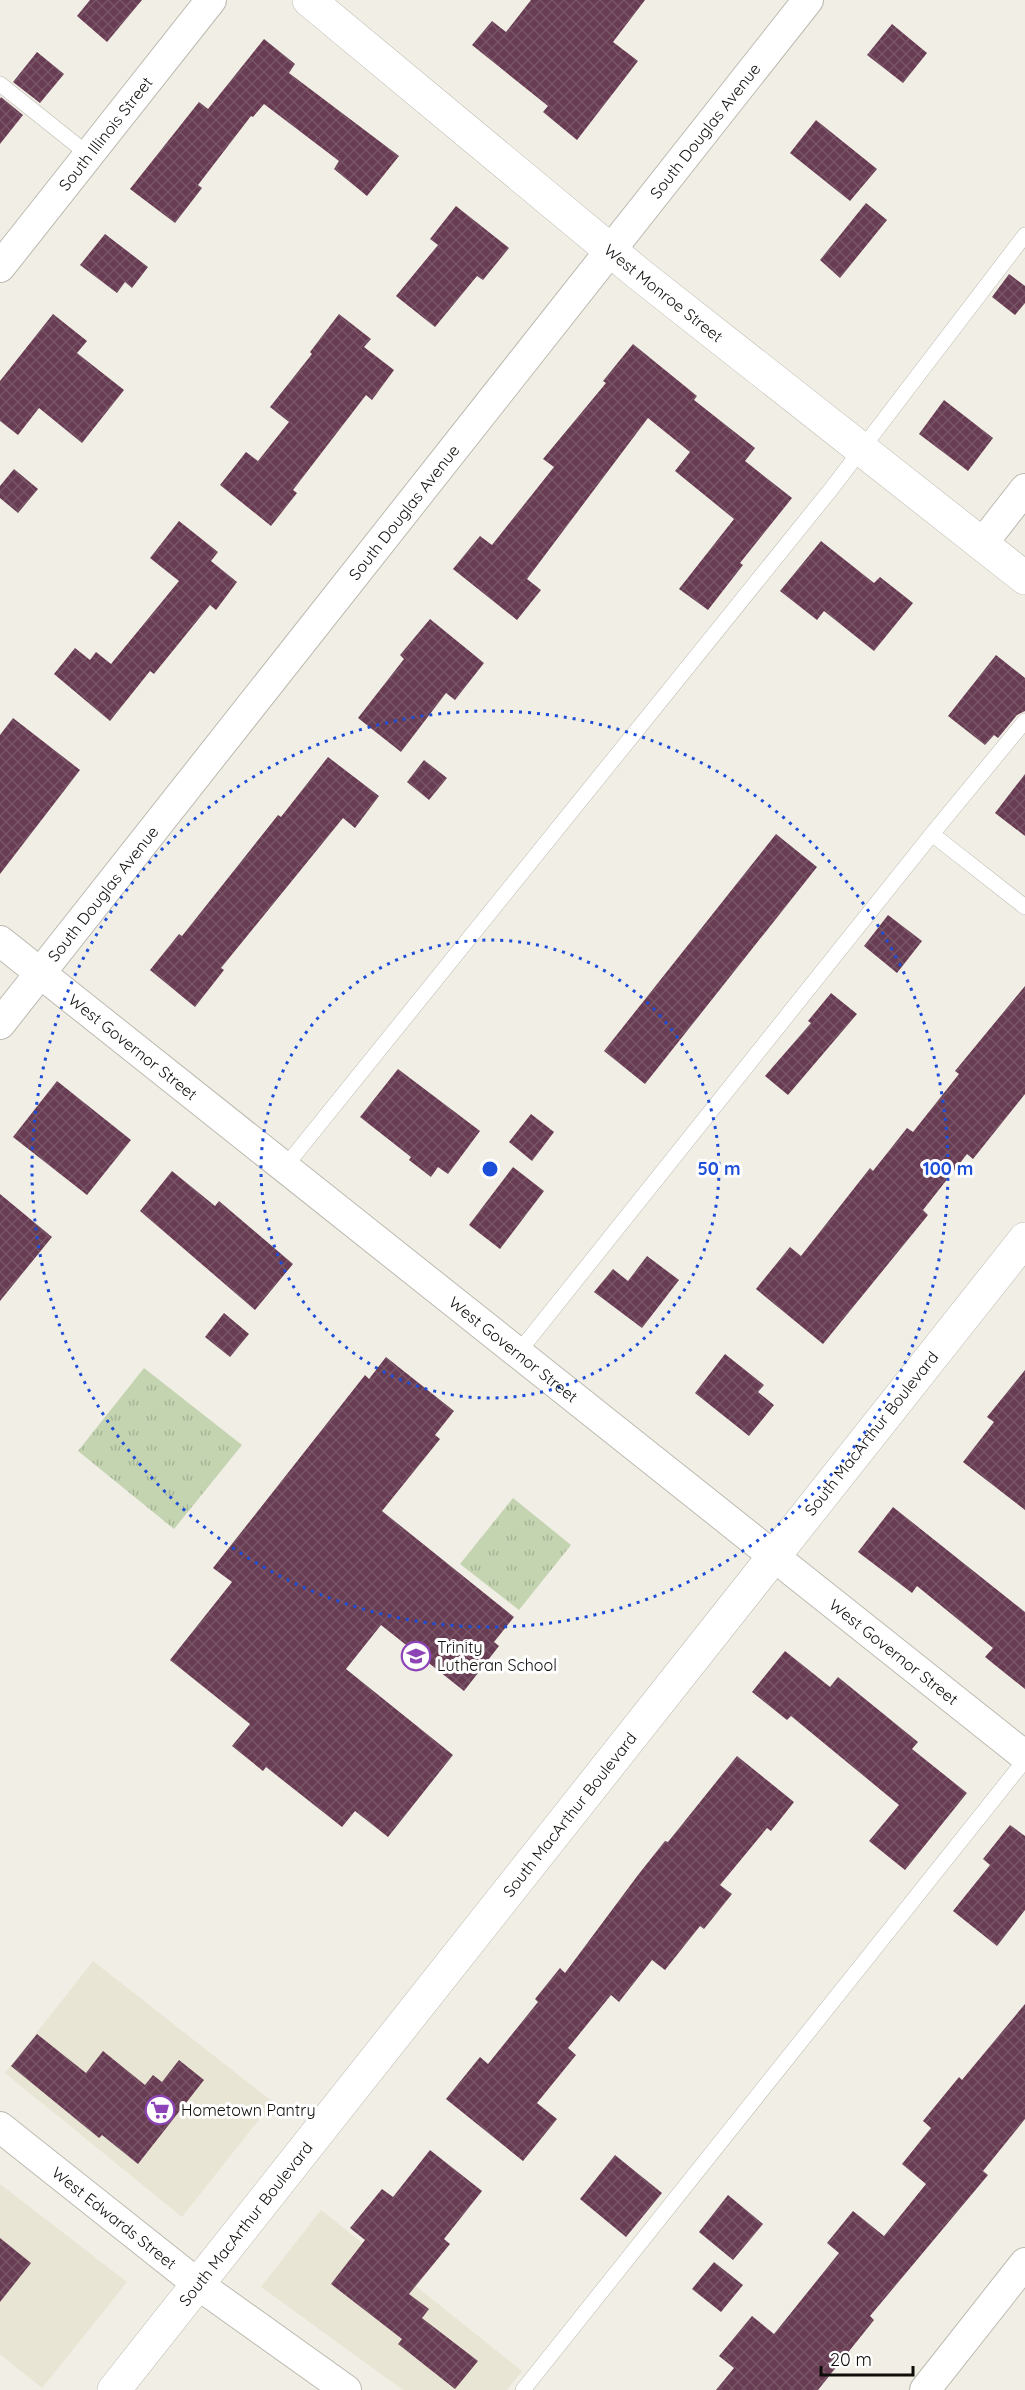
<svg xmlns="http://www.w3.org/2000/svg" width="1025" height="2390" font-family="Quicksand,sans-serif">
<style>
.built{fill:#e9e5d4}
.grass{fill:url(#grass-tufts)}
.building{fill:url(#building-cross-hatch)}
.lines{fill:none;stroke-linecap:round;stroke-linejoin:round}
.service-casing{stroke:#bcbab1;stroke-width:16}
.minor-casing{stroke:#bcbab1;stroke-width:32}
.tertiary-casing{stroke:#bcbab1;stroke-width:34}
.secondary-casing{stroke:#bcbab1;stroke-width:34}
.service{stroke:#fff;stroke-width:15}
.minor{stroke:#fff;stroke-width:30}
.tertiary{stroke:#fff;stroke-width:33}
.secondary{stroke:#fff;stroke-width:33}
.ring{fill:none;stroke:#1d4ed8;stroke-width:3;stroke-dasharray:3 6}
.labels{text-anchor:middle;stroke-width:6;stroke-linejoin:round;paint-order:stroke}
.street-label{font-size:16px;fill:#0f0e0b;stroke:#fff}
.poi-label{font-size:16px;fill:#0f0e0b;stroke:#fff;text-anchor:start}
.centre{fill:#1d4ed8;stroke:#fff;stroke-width:3}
.ring-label{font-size:18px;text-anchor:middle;font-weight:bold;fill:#1d4ed8;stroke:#fff;stroke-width:6;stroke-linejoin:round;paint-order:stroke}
</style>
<defs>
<pattern id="grass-tufts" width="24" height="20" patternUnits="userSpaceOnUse" patternTransform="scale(1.5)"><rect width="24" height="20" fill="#c4d4b1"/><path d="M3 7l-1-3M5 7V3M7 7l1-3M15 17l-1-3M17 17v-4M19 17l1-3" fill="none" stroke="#a7b597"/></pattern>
<pattern id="building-cross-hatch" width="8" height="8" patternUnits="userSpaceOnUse" patternTransform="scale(1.5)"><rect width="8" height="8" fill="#683c53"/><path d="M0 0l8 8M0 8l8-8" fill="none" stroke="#785567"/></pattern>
</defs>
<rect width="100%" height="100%" fill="#f1eee5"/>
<g class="built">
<polygon points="93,1961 273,2102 182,2217 5,2073"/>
<polygon points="0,2184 127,2282 42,2388 0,2354"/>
<polygon points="321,2210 522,2371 507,2390 403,2390 261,2287"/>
</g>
<g class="grass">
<polygon points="144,1368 242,1445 174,1529 78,1451"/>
<polygon points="513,1498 571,1545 519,1610 460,1564"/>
</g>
<g class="building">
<polygon points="90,0 142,0 107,42 77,16"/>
<polygon points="531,0 645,0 613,42 638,61 577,140 543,112 548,106 472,45 492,21 506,32"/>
<polygon points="892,24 927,53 903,83 867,55"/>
<polygon points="264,39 295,64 289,73 399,156 367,196 334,169 339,161 264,104 253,117 251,116 198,185 202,188 175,223 130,189 199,102 208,109"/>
<polygon points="37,52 64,74 40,103 13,82"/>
<polygon points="1,97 23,115 0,144 0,99"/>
<polygon points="816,120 877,169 850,201 790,153"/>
<polygon points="866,203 887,220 840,278 820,260"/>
<polygon points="456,206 509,248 483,280 477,276 435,327 396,296 438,245 430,239"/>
<polygon points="105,234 148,267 132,288 125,282 117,293 80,265"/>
<polygon points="1009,274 1025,286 1025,303 1015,315 992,297"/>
<polygon points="53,314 87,341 77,353 124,390 82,443 39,408 18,435 0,421 0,381"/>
<polygon points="339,314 371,339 364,347 394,370 372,400 366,395 293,490 297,493 271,526 220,485 246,452 258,461 289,422 270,407 312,354 310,352"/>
<polygon points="633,344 697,396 694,400 755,448 745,461 792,498 740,563 743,565 708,610 679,589 734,519 675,471 690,452 648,418 527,579 541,590 517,620 453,569 480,536 492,545 554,467 543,459 606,383 603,381"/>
<polygon points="944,400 993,438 968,471 919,434"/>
<polygon points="14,469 38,489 18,513 0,498 0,486"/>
<polygon points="179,521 218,552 211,561 237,582 216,610 210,605 154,674 150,671 110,721 54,674 75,648 90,660 96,652 111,664 179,581 150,558"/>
<polygon points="821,541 874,583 880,577 913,603 874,651 824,611 817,620 780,591"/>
<polygon points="430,619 484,663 455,700 446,693 401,752 358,718 404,659 400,655"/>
<polygon points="996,655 1025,678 1025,711 1017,715 998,738 994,735 985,745 948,716"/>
<polygon points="13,718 80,770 0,874 0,735"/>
<polygon points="328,757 379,796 355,828 343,818 221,968 224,970 195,1007 150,970 179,934 182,936 278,815 281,817"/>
<polygon points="424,760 447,778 429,800 407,782"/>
<polygon points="1025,774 1025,836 995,813"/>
<polygon points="776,834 817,867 645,1084 604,1051"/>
<polygon points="888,915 922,941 897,973 864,946"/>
<polygon points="1025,986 1025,1094 973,1159 967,1154 923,1210 928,1215 823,1344 756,1289 790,1247 801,1256 870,1168 873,1171 907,1128 913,1132 959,1074 955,1071"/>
<polygon points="831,993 857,1014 788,1095 765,1076 811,1023 808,1021"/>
<polygon points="398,1069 480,1131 448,1174 438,1167 431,1177 409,1160 411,1157 360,1117"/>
<polygon points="57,1081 131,1140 87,1195 13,1137"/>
<polygon points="531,1114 554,1132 532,1161 509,1142"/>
<polygon points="513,1167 544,1191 500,1249 469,1225"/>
<polygon points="172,1171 215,1206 219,1201 293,1264 255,1310 140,1211"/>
<polygon points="0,1194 52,1237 0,1301"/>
<polygon points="647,1256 679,1280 642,1328 594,1292 613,1269 628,1281"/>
<polygon points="224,1313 249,1334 230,1357 205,1337"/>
<polygon points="725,1354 764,1385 758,1392 774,1405 749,1436 695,1393"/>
<polygon points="386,1357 454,1411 435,1435 440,1439 382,1511 514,1617 494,1642 499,1646 464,1691 381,1625 346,1669 453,1755 388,1837 355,1811 342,1827 266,1767 263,1771 232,1746 250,1724 170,1660 232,1582 213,1568 365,1375 369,1379"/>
<polygon points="1025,1370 1025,1510 963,1462 994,1422 987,1417"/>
<polygon points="893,1507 1025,1612 1025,1689 985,1657 993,1648 917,1586 912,1593 858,1552"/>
<polygon points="785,1651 830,1687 838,1677 918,1742 912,1749 967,1793 905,1870 869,1841 899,1805 791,1716 787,1720 752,1692"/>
<polygon points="737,1756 794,1802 771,1831 767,1828 720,1885 732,1894 704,1929 700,1926 665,1970 652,1960 619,2002 611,1995 568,2048 576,2055 537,2103 557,2119 523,2161 446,2099 480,2057 488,2064 538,2002 535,1999 560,1968 565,1973 638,1875 665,1841 668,1842"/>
<polygon points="1010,1825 1025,1836 1025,1910 997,1946 953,1911 990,1865 983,1859"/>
<polygon points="1025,2004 1025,2119 983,2171 988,2175 870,2316 874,2320 818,2390 716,2390 734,2368 719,2356 752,2316 774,2334 839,2253 827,2243 853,2211 884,2236 926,2184 902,2164 931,2128 923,2121 959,2077 962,2080"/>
<polygon points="37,2034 86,2073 103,2051 145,2085 153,2075 162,2082 179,2060 204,2080 138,2164 102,2135 99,2138 11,2066"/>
<polygon points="430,2150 482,2191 444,2239 450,2244 409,2294 429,2309 422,2318 478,2361 455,2389 398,2344 402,2339 331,2284 365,2240 350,2228 382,2189 393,2197"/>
<polygon points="615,2155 662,2193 626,2237 580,2199"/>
<polygon points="728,2195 763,2224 733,2260 699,2232"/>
<polygon points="0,2238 31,2263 0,2302"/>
<polygon points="714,2262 743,2285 721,2312 692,2289"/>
</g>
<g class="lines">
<g class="service-casing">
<g id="service">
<polyline points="0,84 89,155"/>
<polyline points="932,834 1025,907"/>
<polyline points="284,1168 832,488 1025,235"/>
<polyline points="517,1354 932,834 1025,721"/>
<polyline points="523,2390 1025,1760"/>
</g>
</g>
<g class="minor-casing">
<g id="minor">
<path id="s1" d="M 0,267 L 211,0"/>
<polyline points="982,544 1025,489"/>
<path id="s2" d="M 0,941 L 1025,1756"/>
<path id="s3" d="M 0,1024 L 808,0"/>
<path id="s4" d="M 0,2127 L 199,2285 L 346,2390"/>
<polyline points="925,2390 1025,2263"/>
</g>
</g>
<g class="tertiary-casing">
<g id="tertiary">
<path id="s5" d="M 309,0 L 639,274 L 1025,578"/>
</g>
</g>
<g class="secondary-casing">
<g id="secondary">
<path id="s6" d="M 114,2390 L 1025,1239"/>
</g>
</g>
<use href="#service" class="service"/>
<use href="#minor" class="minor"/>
<use href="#tertiary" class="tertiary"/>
<use href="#secondary" class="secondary"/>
</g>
<g class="ring">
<circle cx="490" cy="1169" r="229"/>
<circle cx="490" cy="1169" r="458"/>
</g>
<defs>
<g id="school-ring" transform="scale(1.5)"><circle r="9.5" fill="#fff" stroke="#8d44b6" stroke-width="1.5"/><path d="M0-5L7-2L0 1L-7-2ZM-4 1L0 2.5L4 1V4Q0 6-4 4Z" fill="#8d44b6"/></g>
<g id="supermarket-ring" transform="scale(1.5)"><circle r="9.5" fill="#fff" stroke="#8d44b6" stroke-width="1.5"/><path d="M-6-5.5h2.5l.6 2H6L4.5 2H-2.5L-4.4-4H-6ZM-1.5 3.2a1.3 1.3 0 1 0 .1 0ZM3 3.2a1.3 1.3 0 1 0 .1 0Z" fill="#8d44b6"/></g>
</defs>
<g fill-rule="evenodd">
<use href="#school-ring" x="416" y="1656"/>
<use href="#supermarket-ring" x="160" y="2110"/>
</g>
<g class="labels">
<g class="street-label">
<text dy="6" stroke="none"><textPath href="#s3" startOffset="1138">South Douglas Avenue</textPath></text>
<text dy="6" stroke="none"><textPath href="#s1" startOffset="170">South Illinois Street</textPath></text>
<text dy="6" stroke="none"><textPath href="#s5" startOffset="460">West Monroe Street</textPath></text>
<text dy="6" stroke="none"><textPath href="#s3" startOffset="652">South Douglas Avenue</textPath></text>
<text dy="6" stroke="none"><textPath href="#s3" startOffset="166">South Douglas Avenue</textPath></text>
<text dy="6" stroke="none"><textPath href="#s2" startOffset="170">West Governor Street</textPath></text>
<text dy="6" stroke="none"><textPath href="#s2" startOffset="656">West Governor Street</textPath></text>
<text dy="6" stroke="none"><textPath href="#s6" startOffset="1220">South MacArthur Boulevard</textPath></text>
<text dy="6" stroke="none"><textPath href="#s2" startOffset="1142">West Governor Street</textPath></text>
<text dy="6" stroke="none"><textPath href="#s6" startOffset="734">South MacArthur Boulevard</textPath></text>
<text dy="6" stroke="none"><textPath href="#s4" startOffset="146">West Edwards Street</textPath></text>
<text dy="6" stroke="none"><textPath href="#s6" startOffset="212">South MacArthur Boulevard</textPath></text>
</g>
<g class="poi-label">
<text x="437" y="1653">Trinity<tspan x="437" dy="18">Lutheran School</tspan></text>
<text x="181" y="2116">Hometown Pantry</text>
</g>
</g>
<circle cx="490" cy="1169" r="9" class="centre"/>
<g class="ring-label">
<text x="719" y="1175">50 m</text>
<text x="948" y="1175">100 m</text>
</g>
<path d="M821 2366v9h92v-9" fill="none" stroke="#0f0e0b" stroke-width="3"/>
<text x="830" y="2366" font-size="18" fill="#0f0e0b" stroke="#ffffff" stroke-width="4.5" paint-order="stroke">20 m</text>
</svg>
